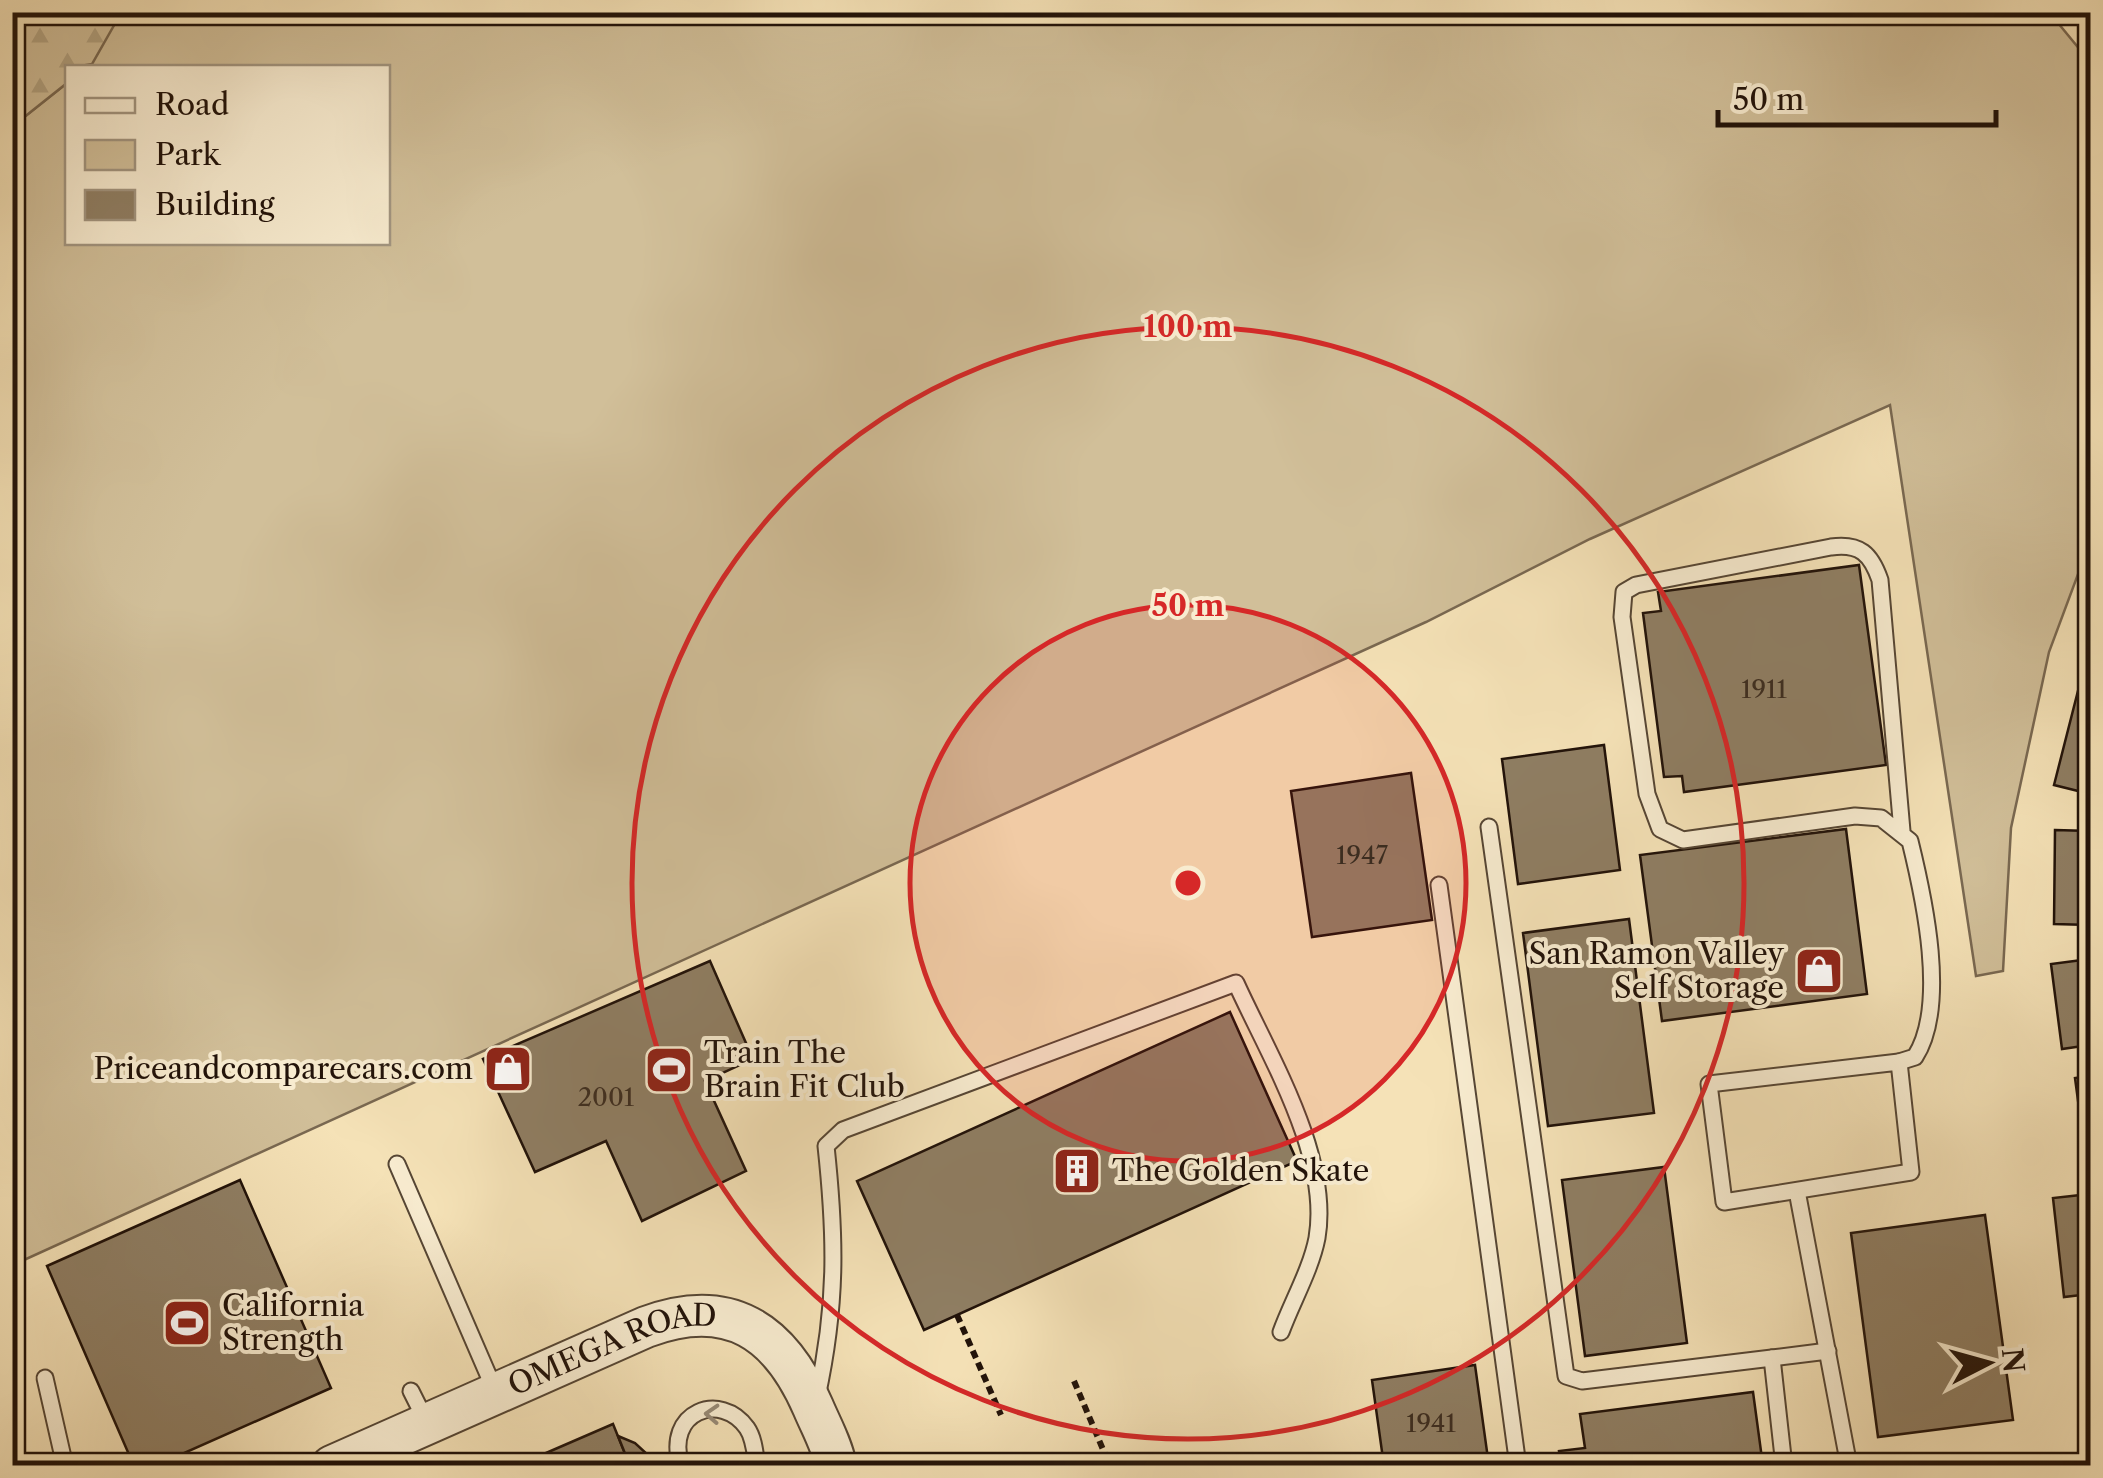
<svg xmlns="http://www.w3.org/2000/svg" width="2103" height="1478" font-family="'Libre Caslon Text',serif">
<style>
.green{fill:#d1bf99;stroke:#796851;stroke-width:2.5}
.forest{fill:url(#forest-firs);stroke:#796851;stroke-width:2.5}
.building{fill:#8f7e63;stroke:#211209;stroke-width:2.5}
.lines{fill:none;stroke-linecap:round;stroke-linejoin:round}
.service-casing{stroke:#564634;stroke-width:19}
.tertiary-casing{stroke:#564634;stroke-width:44}
.path{stroke:#211209;stroke-width:6;stroke-dasharray:8 5;stroke-linecap:butt}
.service{stroke:#f8ecd0;stroke-width:15}
.tertiary{stroke:#f8ecd0;stroke-width:40}
.oneway{stroke:#978a76}
.ring{fill:none;stroke:#d62828;stroke-width:5}
.labels{text-anchor:middle;stroke-width:8;stroke-linejoin:round;paint-order:stroke}
.number-label{font-size:25px;fill:#3c2d20}
.poi-label{font-size:30px;fill:#211209;stroke:#f8ecd0;text-anchor:start}
.street-label{font-size:30px;fill:#211209;stroke:#f8ecd0}
.centre{fill:#d62828;stroke:#f8ecd0;stroke-width:5}
.ring-label{font-size:30px;text-anchor:middle;font-weight:bold;fill:#d62828;stroke:#f8ecd0;stroke-width:8;stroke-linejoin:round;paint-order:stroke}
</style>
<defs>
<pattern id="forest-firs" width="22" height="20" patternUnits="userSpaceOnUse" patternTransform="scale(2.5)"><rect width="22" height="20" fill="#d1bf99"/><path d="M5 1l3.5 6h-7zM16 11l3.5 6h-7z" fill="#b3a382"/></pattern>
</defs>
<rect width="100%" height="100%" fill="#f5e2b7"/>
<filter id="stains"><feTurbulence type="fractalNoise" baseFrequency=".002" numOctaves="4"/><feColorMatrix values="0 0 0 0 .2 0 0 0 0 .09 0 0 0 0 .02 0 0 0 .5 -.17"/></filter>
<radialGradient id="worn" r=".72"><stop offset=".6" stop-color="#630" stop-opacity="0"/><stop offset="1" stop-color="#630" stop-opacity=".3"/></radialGradient>
<polygon class="green" points="2049,12 2090,62 2090,542 2049,652 2011,828 2003,971 1976,976 1890,405 1590,539 1426,622 13,1265 13,126 67,83 68,242 388,242 388,68 87,67 121,13"/>
<polygon class="forest" points="13,12 121,13 92,64 68,68 67,83 13,126"/>
<g class="building">
<polygon points="1859,565 1886,765 1684,792 1682,776 1664,777 1643,613 1661,611 1658,592"/>
<polygon points="2080,683 2090,685 2090,775 2086,793 2054,785"/>
<polygon points="1604,745 1620,870 1518,884 1502,759"/>
<polygon points="1411,773 1432,920 1312,937 1291,791"/>
<polygon points="1846,829 1867,994 1662,1021 1640,855"/>
<polygon points="2055,830 2090,831 2090,925 2054,924"/>
<polygon points="1629,919 1654,1113 1548,1126 1523,933"/>
<polygon points="2090,959 2090,1045 2062,1049 2051,964"/>
<polygon points="710,961 753,1059 705,1081 746,1171 642,1221 606,1141 535,1172 483,1059"/>
<polygon points="1230,1012 1297,1161 924,1330 857,1181"/>
<polygon points="2090,1076 2090,1167 2087,1168 2075,1078"/>
<polygon points="1664,1167 1687,1343 1585,1356 1562,1180"/>
<polygon points="240,1180 331,1388 155,1466 134,1466 47,1266"/>
<polygon points="2090,1194 2090,1294 2064,1297 2053,1198"/>
<polygon points="1985,1215 2013,1420 1878,1437 1851,1233"/>
<polygon points="1475,1365 1489,1466 1384,1466 1372,1380"/>
<polygon points="1753,1392 1763,1466 1561,1466 1559,1451 1585,1448 1580,1414"/>
<polygon points="613,1424 630,1466 516,1466"/>
<polygon points="618,1436 635,1443 660,1466 630,1466"/>
<polygon points="703,1456 710,1466 688,1466"/>
</g>
<g class="lines">
<g class="service-casing">
<g id="service">
<polyline points="1489,827 1566,1376 1582,1381 1772,1358 1784,1466"/>
<polyline points="1439,885 1518,1466"/>
<path d="M 1899,1062 L 1915,1057 C 1948,1006 1924,898 1910,841 L 1881,818 L 1855,816 L 1683,840 L 1660,829 L 1647,794 L 1622,617 L 1624,592 L 1636,585 L 1831,547 C 1860,543 1871,554 1880,580 L 1902,831"/>
<polygon points="1899,1062 1911,1172 1724,1202 1709,1084"/>
<polyline points="397,1164 496,1393"/>
<polyline points="1797,1191 1849,1466"/>
<polyline points="1772,1358 1828,1351"/>
<polyline points="45,1378 65,1466"/>
<polyline points="411,1391 427,1423"/>
<path d="M 817,1397 C 837,1305 836,1239 826,1146 L 843,1130 L 1236,983 C 1269,1056 1331,1156 1317,1238 C 1311,1269 1292,1302 1281,1332"/>
<path d="M 681,1466 C 664,1411 721,1391 747,1428 C 754,1438 755,1453 757,1466"/>
</g>
</g>
<g class="tertiary-casing">
<g id="tertiary">
<path id="s1" d="M 332,1466 L 646,1327 C 729,1296 780,1331 813,1407 C 821,1426 832,1445 836,1466"/>
</g>
</g>
<g class="path">
<polyline points="957,1315 1001,1415"/>
<polyline points="1074,1381 1110,1466"/>
</g>
<use href="#service" class="service"/>
<use href="#tertiary" class="tertiary"/>
</g>
<defs><path id="oneway-chevron" d="M-2-3.5L2.5 0L-2 3.5" fill="none" stroke-width="1.6" stroke-linecap="round" stroke-linejoin="round" transform="scale(2.5)"/></defs>
<use class="oneway" href="#oneway-chevron" transform="translate(712 1414) rotate(-177)"/>
<circle cx="1188" cy="883" r="278" fill="#d62828" fill-opacity=".12"/>
<g class="ring">
<circle cx="1188" cy="883" r="278"/>
<circle cx="1188" cy="883" r="556"/>
</g>
<defs>
<g id="shop-square" transform="scale(2.5)"><rect x="-9" y="-9" width="18" height="18" rx="4" fill="#8f2418" stroke="#f8ecd0"/><path d="M-5-2.5h2.3a2.7 3.5 0 0 1 5.4 0H5L5.5 6h-11ZM-1.5-2.5h3a1.5 2.3 0 0 0-3 0Z" fill="#fff"/></g>
<g id="stadium-square" transform="scale(2.5)"><rect x="-9" y="-9" width="18" height="18" rx="4" fill="#8f2418" stroke="#f8ecd0"/><path d="M0-5a6.5 5 0 1 0 0 10a6.5 5 0 1 0 0-10ZM-3.5-1.8h7v3.6h-7Z" fill="#fff"/></g>
<g id="building-square" transform="scale(2.5)"><rect x="-9" y="-9" width="18" height="18" rx="4" fill="#8f2418" stroke="#f8ecd0"/><path d="M-4-6H4V6H1V3H-1V6H-4ZM-2.5-4.3h1.7v1.8h-1.7ZM.8-4.3h1.7v1.8H.8ZM-2.5-1h1.7V.8h-1.7ZM.8-1h1.7V.8H.8Z" fill="#fff"/></g>
</defs>
<g fill-rule="evenodd">
<use href="#shop-square" x="1819" y="971"/>
<use href="#shop-square" x="508" y="1069"/>
<use href="#stadium-square" x="669" y="1070"/>
<use href="#building-square" x="1077" y="1171"/>
<use href="#stadium-square" x="187" y="1323"/>
</g>
<g class="labels">
<g class="number-label">
<text x="1764" y="698">1911</text>
<text x="1362" y="864">1947</text>
<text x="606" y="1106">2001</text>
<text x="1431" y="1432">1941</text>
</g>
<g class="poi-label">
<text x="1784" y="964" text-anchor="end">San Ramon Valley<tspan x="1784" dy="34">Self Storage</tspan></text>
<text x="704" y="1063">Train The<tspan x="704" dy="34">Brain Fit Club</tspan></text>
<text x="473" y="1079" text-anchor="end">Priceandcomparecars.com</text>
<text x="1112" y="1181">The Golden Skate</text>
<text x="222" y="1316">California<tspan x="222" dy="34">Strength</tspan></text>
</g>
<g class="street-label">
<text dy="10" stroke="none"><textPath href="#s1" startOffset="305">OMEGA ROAD</textPath></text>
</g>
</g>
<circle cx="1188" cy="883" r="15" class="centre"/>
<g class="ring-label">
<text x="1188" y="337">100 m</text>
<text x="1188" y="616">50 m</text>
</g>
<rect width="2103" height="1478" fill="none" stroke="#f5e2b7" stroke-width="50"/>
<rect x="15" y="15" width="2073" height="1448" fill="none" stroke="#211209" stroke-width="5"/>
<rect x="25" y="25" width="2053" height="1428" fill="none" stroke="#211209" stroke-width="2.5"/>
<rect x="65" y="65" width="325" height="180" fill="#f8ecd0" stroke="#a29580" stroke-width="2.5"/>
<rect x="85" y="98" width="50" height="15" fill="#f8ecd0" stroke="#a29580" stroke-width="2.5"/>
<text x="155" y="115" font-size="30" fill="#211209">Road</text>
<rect x="85" y="140" width="50" height="30" fill="#d1bf99" stroke="#a29580" stroke-width="2.5"/>
<text x="155" y="165" font-size="30" fill="#211209">Park</text>
<rect x="85" y="190" width="50" height="30" fill="#8f7e63" stroke="#a29580" stroke-width="2.5"/>
<text x="155" y="215" font-size="30" fill="#211209">Building</text>
<g transform="translate(1988 1363) rotate(84)" stroke="#f8ecd0" stroke-width="8" paint-order="stroke">
<path d="M0-8L18 38L0 25L-18 38Z" fill="#211209"/>
<text y="-15" font-size="28" font-weight="bold" text-anchor="middle" fill="#211209">N</text>
</g>
<path d="M1718 110v15h278v-15" fill="none" stroke="#211209" stroke-width="5"/>
<text x="1733" y="110" font-size="30" fill="#211209" stroke="#f8ecd0" stroke-width="8" paint-order="stroke">50 m</text>
<rect width="100%" height="100%" filter="url(#stains)"/>
<rect width="100%" height="100%" fill="url(#worn)"/>
</svg>
